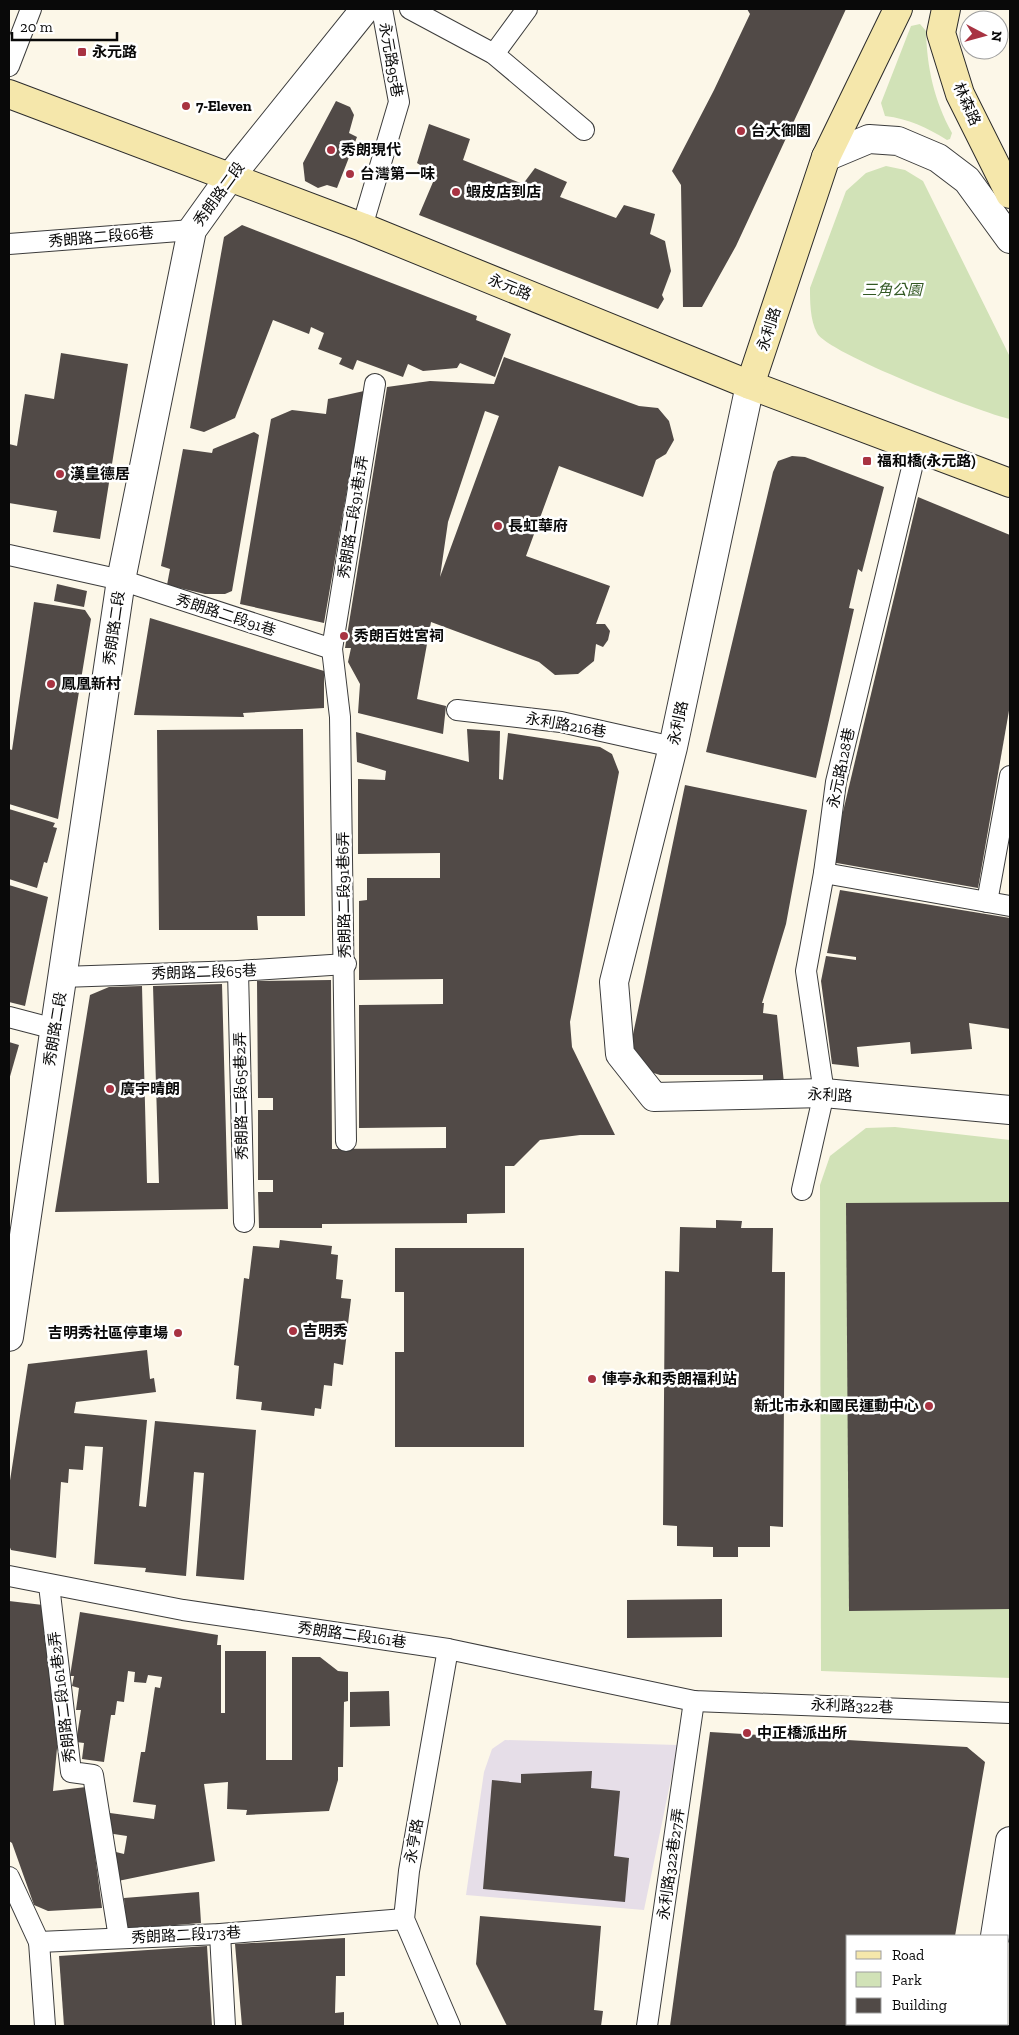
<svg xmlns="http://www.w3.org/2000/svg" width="1019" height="2035" font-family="'Zilla Slab','Noto Sans TC',serif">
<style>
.industrial{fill:#e6dee8}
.green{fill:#d1e2b7}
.building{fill:#514a47;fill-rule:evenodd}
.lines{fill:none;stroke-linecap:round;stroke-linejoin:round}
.lane-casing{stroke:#3c3c3c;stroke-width:22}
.street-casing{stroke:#3c3c3c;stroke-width:30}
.secondary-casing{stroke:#2b2b2b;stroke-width:30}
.lane{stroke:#fff;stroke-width:20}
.street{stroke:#fff;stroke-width:28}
.secondary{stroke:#f5e7ab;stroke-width:28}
.poi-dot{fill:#a83342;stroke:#fff;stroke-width:2}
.labels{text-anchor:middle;stroke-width:5;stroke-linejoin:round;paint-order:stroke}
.poi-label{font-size:15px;font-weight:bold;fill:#090909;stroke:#fff;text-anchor:start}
.street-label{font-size:15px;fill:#090909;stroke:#fff}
.park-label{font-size:15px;font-style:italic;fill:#325823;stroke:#fff}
</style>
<rect width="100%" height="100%" fill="#fcf7e8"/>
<polygon class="industrial" points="505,1740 678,1745 644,1910 466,1895 484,1772 492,1749"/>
<g class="green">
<path d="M 920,24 L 926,31 C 927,68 934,100 952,133 L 950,139 L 947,140 C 926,127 909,119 885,116 L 881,103 L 911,26 Z"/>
<path d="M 886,166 L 905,170 L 923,181 L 1010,357 L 1010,419 C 982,413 827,353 817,333 C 810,320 810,301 810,288 L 846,191 L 866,173 Z"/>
<polygon points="895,1127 1010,1140 1010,1678 821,1671 820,1185 830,1156 866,1128"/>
</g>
<g class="building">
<polygon points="747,9 846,9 736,246 702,307 683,307 681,185 672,171 714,90 750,14"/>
<polygon points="336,101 350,107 354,115 349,133 357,137 337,188 327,185 318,188 305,181 303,163"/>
<polygon points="429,124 470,139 463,160 523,184 535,168 567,182 560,197 616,218 624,205 655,214 650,234 665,241 671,271 662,295 664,299 658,309 419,215 436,175 417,163"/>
<polygon points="242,225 477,316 476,320 511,334 495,377 460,363 457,368 423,371 408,364 403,377 357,360 353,370 339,364 342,358 318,349 324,333 311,327 309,334 273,320 235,418 204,432 190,428 224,237"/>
<polygon points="61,353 128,364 100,539 53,532 57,511 9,503 9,444 17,446 25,394 54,399"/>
<path d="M 504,357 L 639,406 L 658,408 L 669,421 L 674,440 L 666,454 L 656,460 L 643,497 L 559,466 L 526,556 L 610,586 L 596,624 L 605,624 L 610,631 L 608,640 L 603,647 L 596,644 L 594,661 L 578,674 L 555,675 L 539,662 L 431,622 L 417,699 L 446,706 L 443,734 L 358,713 L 360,684 L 348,662 L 351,648 L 345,648 L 387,387 L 430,381 L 494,384 ZM 485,411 L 499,416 L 440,577 L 448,522 Z"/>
<polygon points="364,391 324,623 240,604 271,419 292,410 326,414 328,399"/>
<polygon points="254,432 259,435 232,591 225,594 205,594 167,585 170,569 161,566 183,449 212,453 213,449"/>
<polygon points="792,456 805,457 884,487 862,572 858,569 849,608 854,609 816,778 706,752 773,472 778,461"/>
<polygon points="918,497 1010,535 1010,705 978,888 831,862"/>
<polygon points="57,584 87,591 84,607 54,601"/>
<polygon points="34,602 85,610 91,619 58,819 9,804 9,749 12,750"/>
<polygon points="150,618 324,671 324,708 243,713 244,717 134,715"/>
<polygon points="303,729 305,916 257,916 258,930 159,930 157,730"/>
<polygon points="467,729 500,731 499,779 503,780 508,733 600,747 612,754 619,772 570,1022 572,1047 615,1135 580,1135 540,1140 514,1166 505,1166 505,1213 467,1214 467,1223 322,1224 322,1228 259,1228 258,1192 273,1192 273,1180 258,1180 258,1110 273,1110 273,1098 258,1098 257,981 331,980 332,1149 446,1148 446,1127 359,1128 359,1005 443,1004 443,979 359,980 359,901 367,900 367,878 440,878 440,853 358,854 358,779 385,780 386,771 357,762 356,732 469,762"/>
<polygon points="685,785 807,810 786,924 762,1003 764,1003 763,1013 777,1015 784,1083 763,1083 763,1075 660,1075 644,1070 636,1059 631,1044"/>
<polygon points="9,809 55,823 53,827 57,828 47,863 44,862 37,888 9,879"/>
<polygon points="9,885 48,897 25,1006 9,1002"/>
<polygon points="840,890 1010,918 1010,1029 969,1023 972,1049 911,1054 910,1042 857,1047 859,1067 832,1064 821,981 826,956 856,960 856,957 827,953"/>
<polygon points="222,984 228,1209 55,1212 90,995 109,987 142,986 147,1183 159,1183 153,986"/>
<polygon points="9,1042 19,1045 9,1080"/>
<polygon points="1010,1202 1010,1609 849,1611 846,1203"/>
<polygon points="716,1220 742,1221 741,1228 773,1228 772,1272 785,1272 783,1527 770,1526 770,1547 738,1547 738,1557 713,1557 713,1547 677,1546 677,1526 663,1525 665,1271 679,1272 680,1227 716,1228"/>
<polygon points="280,1240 332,1246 331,1254 338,1255 336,1279 343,1280 341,1298 351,1299 343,1365 334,1363 332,1386 324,1385 321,1409 315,1408 314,1416 261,1410 262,1402 236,1399 239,1366 234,1365 244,1278 249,1279 253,1246 279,1248"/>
<polygon points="395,1248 524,1248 524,1447 395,1447 395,1352 404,1352 404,1292 395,1292"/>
<polygon points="147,1350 150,1379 154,1378 156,1392 76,1402 74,1413 147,1420 139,1506 146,1507 155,1421 256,1430 244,1580 196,1576 204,1473 194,1472 186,1576 145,1572 146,1568 94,1564 103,1447 85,1446 83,1470 69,1469 68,1483 61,1482 56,1558 11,1550 9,1545 9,1487 28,1364"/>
<polygon points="722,1599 722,1637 627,1638 627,1600"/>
<polygon points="9,1601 43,1605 58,1738 53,1791 86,1787 102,1908 48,1911 34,1905 12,1843 9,1841"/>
<polygon points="80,1612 218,1635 217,1645 221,1645 221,1713 225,1713 225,1651 266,1651 266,1760 292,1760 292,1657 320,1657 338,1671 348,1672 348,1701 344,1702 343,1767 338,1767 338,1780 329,1811 246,1815 247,1810 227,1809 228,1782 204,1784 215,1861 118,1881 114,1860 116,1852 124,1854 127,1836 107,1833 110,1813 154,1819 156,1805 133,1802 141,1752 145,1752 155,1687 160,1688 162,1677 148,1675 146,1683 134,1682 135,1672 128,1671 124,1702 117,1701 115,1715 111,1715 104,1762 82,1759 84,1743 76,1742 81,1710 76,1710 79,1688 72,1686 74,1676 70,1676"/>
<polygon points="389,1691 390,1726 350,1727 350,1692"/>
<polygon points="710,1732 967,1747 985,1762 955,1936 848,1936 848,2024 939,2024 939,2026 670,2026"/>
<polygon points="592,1771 591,1788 620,1791 614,1856 629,1858 625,1902 483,1889 492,1780 521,1783 521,1774"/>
<polygon points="199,1892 201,1923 126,1929 124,1898"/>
<polygon points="480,1916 601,1926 594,2010 603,2011 601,2026 507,2026 476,1964"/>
<polygon points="345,1938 345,1976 336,1976 335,2013 344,2012 344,2026 242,2026 235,1944"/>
<polygon points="207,1946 212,2026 64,2026 59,1956"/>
</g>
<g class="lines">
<g class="lane-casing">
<g id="lane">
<polyline points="410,9 494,54 584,130"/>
<polyline points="494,54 527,9"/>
<polyline points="9,66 31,9"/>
<polyline points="362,227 399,102 382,9"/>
<polyline points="9,244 192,230"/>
<polyline points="9,555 121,580 332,649"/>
<polyline points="457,710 561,722 673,747"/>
<polyline points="824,873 1010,906"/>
<polyline points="987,902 1010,776"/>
<polyline points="238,971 244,1222"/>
<polyline points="62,977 238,971 346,964"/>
<polyline points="9,1017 55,1029"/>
<polyline points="346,1141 340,717 332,649 375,384"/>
<polyline points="802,1190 824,1093 806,971 824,873 836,782 917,447"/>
<polyline points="9,1576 183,1610 448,1649 694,1701 1010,1713"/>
<polyline points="49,1585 71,1772 93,1775 119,1938"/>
<polyline points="448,1649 409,1871 404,1919 450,2026"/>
<polyline points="9,1877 39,1942 220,1934 404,1919"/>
<polyline points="220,1934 225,2026"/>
<polyline points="39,1942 45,2026"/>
<polyline points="647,2026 694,1701"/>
</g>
</g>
<g class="street-casing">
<g id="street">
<polyline points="826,157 869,139 898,141 938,158 967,180 1010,239"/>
<polyline points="750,385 673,747 614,982 620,1054 654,1097 824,1093 1010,1110"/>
<polyline points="9,1337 121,580 192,230 230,177 365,9"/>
<polyline points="995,1936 1010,1841"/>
<polyline points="981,2026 981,2024"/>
</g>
</g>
<g class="secondary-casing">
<g id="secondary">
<polyline points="946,9 941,33 960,94 1010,194"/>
<polyline points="9,94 362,227 750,385 1010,483"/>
<polyline points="750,385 826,157 898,9"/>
</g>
</g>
<use href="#lane" class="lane"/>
<use href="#street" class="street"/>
<use href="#secondary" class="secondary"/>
</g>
<g class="poi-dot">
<rect x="77" y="47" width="10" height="10" rx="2.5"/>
<circle cx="186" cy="106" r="5"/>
<circle cx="741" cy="131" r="5"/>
<circle cx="331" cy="150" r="5"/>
<circle cx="350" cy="174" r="5"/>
<circle cx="456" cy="192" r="5"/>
<rect x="862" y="456" width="10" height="10" rx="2.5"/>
<circle cx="60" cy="474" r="5"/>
<circle cx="498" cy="526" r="5"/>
<circle cx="344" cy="636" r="5"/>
<circle cx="51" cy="684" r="5"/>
<circle cx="110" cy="1089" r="5"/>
<circle cx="293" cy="1331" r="5"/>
<circle cx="178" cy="1333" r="5"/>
<circle cx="592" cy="1379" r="5"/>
<circle cx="929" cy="1406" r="5"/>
<circle cx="747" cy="1733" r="5"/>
</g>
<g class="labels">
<g class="poi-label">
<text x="92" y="57">永元路</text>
<text x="196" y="111">7-Eleven</text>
<text x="751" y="136">台大御園</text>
<text x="341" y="155">秀朗現代</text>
<text x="360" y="179">台灣第一味</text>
<text x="466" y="197">蝦皮店到店</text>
<text x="877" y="466">福和橋(永元路)</text>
<text x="70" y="479">漢皇德居</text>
<text x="508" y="531">長虹華府</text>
<text x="354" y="641">秀朗百姓宮祠</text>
<text x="61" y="689">鳳凰新村</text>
<text x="120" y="1094">廣宇晴朗</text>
<text x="303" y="1336">吉明秀</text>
<text x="168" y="1338" text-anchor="end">吉明秀社區停車場</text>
<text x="602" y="1384">俥亭永和秀朗福利站</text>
<text x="919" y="1411" text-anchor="end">新北市永和國民運動中心</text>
<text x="757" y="1738">中正橋派出所</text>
</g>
<g class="street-label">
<text transform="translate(391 60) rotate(80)" y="5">永元路95巷</text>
<text transform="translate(967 104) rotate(66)" y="5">林森路</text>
<text transform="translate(219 194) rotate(-54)" y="5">秀朗路二段</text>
<text transform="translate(101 237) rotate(-5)" y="5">秀朗路二段66巷</text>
<text transform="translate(510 287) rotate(22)" y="5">永元路</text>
<text transform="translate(769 329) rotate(-72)" y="5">永利路</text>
<text transform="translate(353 517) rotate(-81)" y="5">秀朗路二段91巷1弄</text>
<text transform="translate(226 615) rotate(18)" y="5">秀朗路二段91巷</text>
<text transform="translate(114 628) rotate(-82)" y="5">秀朗路二段</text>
<text transform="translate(678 723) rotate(-78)" y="5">永利路</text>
<text transform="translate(566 725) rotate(10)" y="5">永利路216巷</text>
<text transform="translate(841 768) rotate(-78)" y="5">永元路128巷</text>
<text transform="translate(344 895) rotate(-91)" y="5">秀朗路二段91巷6弄</text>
<text transform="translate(204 972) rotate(-2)" y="5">秀朗路二段65巷</text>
<text transform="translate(55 1029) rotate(-81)" y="5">秀朗路二段</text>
<text transform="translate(830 1095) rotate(3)" y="5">永利路</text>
<text transform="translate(241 1096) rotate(-91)" y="5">秀朗路二段65巷2弄</text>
<text transform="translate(352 1635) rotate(8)" y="5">秀朗路二段161巷</text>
<text transform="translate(62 1697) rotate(-97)" y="5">秀朗路二段161巷2弄</text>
<text transform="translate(852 1706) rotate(2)" y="5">永利路322巷</text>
<text transform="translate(414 1841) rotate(-80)" y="5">永亨路</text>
<text transform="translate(671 1864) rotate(-82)" y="5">永利路322巷27弄</text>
<text transform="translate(186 1935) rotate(-3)" y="5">秀朗路二段173巷</text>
</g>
<g class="park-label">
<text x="892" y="295">三角公園</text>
</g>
</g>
<rect width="1019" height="2035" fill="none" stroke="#090909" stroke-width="20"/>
<rect x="846" y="1935" width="162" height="90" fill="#ffffff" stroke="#9d9d9d"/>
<rect x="856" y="1951" width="25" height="8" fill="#f5e7ab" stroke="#9d9d9d"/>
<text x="892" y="1960" font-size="15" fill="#090909">Road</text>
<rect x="856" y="1972" width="25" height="15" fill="#d1e2b7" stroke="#9d9d9d"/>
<text x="892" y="1985" font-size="15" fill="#090909">Park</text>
<rect x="856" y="1998" width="25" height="15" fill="#514a47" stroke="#9d9d9d"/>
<text x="892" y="2010" font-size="15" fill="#090909">Building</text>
<g transform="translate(984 35) rotate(96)"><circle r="24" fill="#ffffff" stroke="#9d9d9d"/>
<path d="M0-4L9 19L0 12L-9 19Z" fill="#a83342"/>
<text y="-8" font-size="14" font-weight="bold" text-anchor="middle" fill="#090909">N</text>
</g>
<path d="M12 32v8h105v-8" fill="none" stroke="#090909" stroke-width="2.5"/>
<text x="20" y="32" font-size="15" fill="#090909" stroke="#ffffff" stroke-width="4" paint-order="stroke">20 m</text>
</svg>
